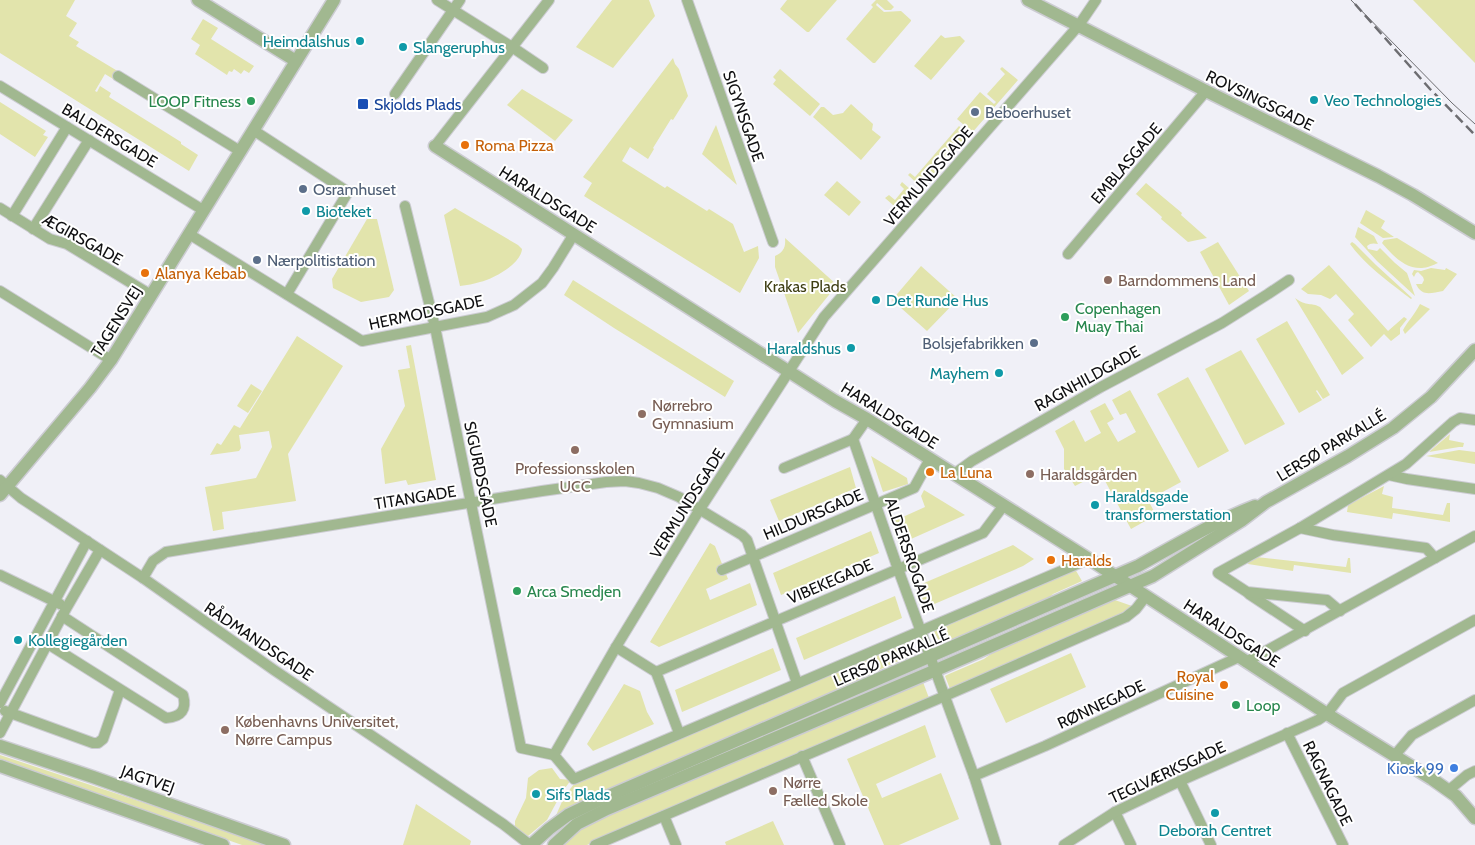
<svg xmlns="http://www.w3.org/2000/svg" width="1475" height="845" font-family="Cabin,sans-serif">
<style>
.green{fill:#e2e4ac}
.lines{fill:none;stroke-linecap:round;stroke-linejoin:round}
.minor-casing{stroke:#ccccd2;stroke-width:12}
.tertiary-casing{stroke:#ccccd2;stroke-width:15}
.minor{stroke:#a1b890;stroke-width:10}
.tertiary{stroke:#a1b890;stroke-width:12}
.tram{stroke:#6d6d71;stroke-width:1}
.rail{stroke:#6d6d71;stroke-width:2.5;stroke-dasharray:10 5;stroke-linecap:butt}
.culture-dot{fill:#0f9aa8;stroke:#fff;stroke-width:2}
.leisure-dot{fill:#2e9e5b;stroke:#fff;stroke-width:2}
.transit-dot{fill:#1a4fb4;stroke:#fff;stroke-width:2}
.service-dot{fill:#5c6f8a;stroke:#fff;stroke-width:2}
.food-dot{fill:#e8710a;stroke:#fff;stroke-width:2}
.education-dot{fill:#8d6e63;stroke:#fff;stroke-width:2}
.shop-dot{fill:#3f7fe0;stroke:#fff;stroke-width:2}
.labels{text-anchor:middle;stroke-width:4;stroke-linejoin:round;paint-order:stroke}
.culture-label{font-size:16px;fill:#0d838f;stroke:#fff;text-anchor:start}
.street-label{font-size:16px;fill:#0f0f11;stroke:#fff}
.leisure-label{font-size:16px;fill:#27864d;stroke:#fff;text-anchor:start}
.transit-label{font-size:16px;fill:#164399;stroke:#fff;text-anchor:start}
.service-label{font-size:16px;fill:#4e5e75;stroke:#fff;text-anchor:start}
.food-label{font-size:16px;fill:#c56008;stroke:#fff;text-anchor:start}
.education-label{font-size:16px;fill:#785e54;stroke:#fff;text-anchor:start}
.park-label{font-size:16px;fill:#3e3e13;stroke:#fff}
.shop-label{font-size:16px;fill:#366cbe;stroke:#fff;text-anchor:end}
</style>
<rect width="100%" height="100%" fill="#f0f0f7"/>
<g class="green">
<polygon points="0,0 75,0 66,16 77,23 69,36 79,42 76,46 232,140 227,149 105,74 95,91 97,92 100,86 111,93 109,97 181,142 181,144 198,155 189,171 0,53"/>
<polygon points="612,0 649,0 655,16 613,68 576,47"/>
<polygon points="787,0 837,0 809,32 807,32 780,9"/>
<polygon points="876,0 887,0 894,7 891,10 885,10 877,3 876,5 884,12 901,11 911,20 911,21 875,63 873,63 846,39 873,7 871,5"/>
<polygon points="1413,0 1475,0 1475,63"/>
<polygon points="203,19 218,28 211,39 254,66 249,73 244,70 241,74 234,69 232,72 229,71 227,75 195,54 200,45 191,39"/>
<polygon points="941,35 945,38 960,36 965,41 931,80 914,66"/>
<polygon points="673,58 675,64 679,69 688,96 673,120 671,119 653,148 654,149 648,159 630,147 622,161 665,188 667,186 707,211 709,209 733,224 744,252 758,246 759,258 740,293 584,196 592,183 583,177"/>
<polygon points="1002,67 1018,80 923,189 908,175 910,173 915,177 959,126 968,134 971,131 957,119 980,92 994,104 996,102 987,94 1005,74 1000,69"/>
<polygon points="780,69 820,104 810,116 773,84 776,80 773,77"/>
<polygon points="522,89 573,120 555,141 507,105"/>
<polygon points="0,102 46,131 43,135 48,137 35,157 0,134"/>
<polygon points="851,104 873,124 872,130 881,137 861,160 813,117 821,107 824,107 833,115 843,113"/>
<polygon points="716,125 737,185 702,154"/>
<polygon points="837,181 861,202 849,216 824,195"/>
<polygon points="902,182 917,195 901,212 885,198 889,195 895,200 904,189 900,185"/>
<polygon points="1146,183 1182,213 1181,215 1207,238 1188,242 1161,219 1162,217 1136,194 1134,196"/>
<path d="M 455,208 L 518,245 L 522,249 C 521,264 493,279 480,282 C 474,284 467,285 460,286 L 444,215 Z"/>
<polygon points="1366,210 1385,221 1381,228 1394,237 1383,238 1360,223"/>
<polygon points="367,219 377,219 394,290 389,297 361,302 333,288 332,279"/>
<path d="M 1358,227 L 1374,236 L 1378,244 C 1374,243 1370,243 1367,246 L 1368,249 L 1377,251 L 1380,248 L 1395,263 L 1407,273 L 1415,296 L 1377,261 L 1355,237 Z"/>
<path d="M 785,238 L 837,285 L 798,333 L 775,267 L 775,256 C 783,252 786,248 785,238 Z"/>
<path d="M 1397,238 L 1438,263 C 1433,265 1427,268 1422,268 C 1405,269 1392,255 1382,243 L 1384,240 Z"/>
<polygon points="1218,242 1249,291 1229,305 1200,252"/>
<path d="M 1352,242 L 1355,244 L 1376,265 L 1412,298 L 1411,299 C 1389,282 1366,266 1350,244 Z"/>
<polygon points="1329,265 1388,331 1404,317 1407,319 1400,328 1400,334 1391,341 1384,334 1371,347 1348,320 1354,314 1336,294 1330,299 1321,295 1308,294 1301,289"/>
<polygon points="921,266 958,299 927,331 892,300"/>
<path d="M 1431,268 L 1445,270 L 1446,268 L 1457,274 L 1443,291 C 1431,293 1422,297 1416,284 L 1422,284 L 1424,280 L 1423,277 L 1418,272 L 1416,273 L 1414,277 L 1412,274 L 1414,270 L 1421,271 Z"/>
<polygon points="573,280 734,381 725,397 614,328 564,295"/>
<path d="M 1295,298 C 1307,307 1311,302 1320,307 L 1364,358 L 1342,375 Z"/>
<path d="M 1420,304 L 1430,309 L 1405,334 L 1403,330 C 1408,321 1415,314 1420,304 Z"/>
<polygon points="1287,321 1330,395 1323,399 1317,390 1316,391 1322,400 1299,413 1256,339"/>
<polygon points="297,336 343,366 288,454 296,501 222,512 224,529 213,531 205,487 256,478 272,447 269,431 239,435 241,448 239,451 210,455 217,443 221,445 234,425 240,428"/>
<polygon points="411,345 436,480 408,485 406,480 385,484 381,449 405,406 398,370 410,368 406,346"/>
<polygon points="1241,350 1285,424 1245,445 1205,369"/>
<polygon points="1188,377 1229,451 1198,468 1157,394"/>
<polygon points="251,384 262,391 248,413 237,406"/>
<polygon points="1130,390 1181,482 1148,500 1156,515 1131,529 1104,479 1105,478 1102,472 1075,486 1064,469 1064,449 1055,431 1074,420 1085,442 1101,433 1090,411 1105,403 1114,419 1107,423 1118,442 1136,432 1126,413 1120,415 1112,400"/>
<polygon points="1450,434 1449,440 1464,443 1463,447 1459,447 1429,452"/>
<polygon points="1459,450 1475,452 1475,464 1426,456"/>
<polygon points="871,456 907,478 908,484 883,492"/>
<polygon points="850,467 856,488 779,521 770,500"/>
<polygon points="1384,486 1382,494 1393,497 1392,508 1443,515 1447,503 1450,503 1450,522 1393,513 1392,519 1347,512 1348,505"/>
<polygon points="924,490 965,515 902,543 894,521 925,507 921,496"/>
<polygon points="871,531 879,553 781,595 773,573"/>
<polygon points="710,543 715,546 728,579 706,589 710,600 750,583 757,605 659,647 650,642"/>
<polygon points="1013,545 1034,559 1023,566 925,608 917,586"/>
<polygon points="1256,557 1346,567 1348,558 1350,558 1351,573 1294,565 1293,571 1248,564 1249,559"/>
<polygon points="1075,569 1082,581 1053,594 1044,603 942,647 933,630"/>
<polygon points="895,596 902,618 804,660 796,638"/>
<polygon points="1112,599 1132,606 1122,614 950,689 945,676 949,674 984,659 995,651"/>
<polygon points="908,640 912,651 909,656 879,670 868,680 554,820 564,797 574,784"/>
<polygon points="773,648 781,670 682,712 675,690"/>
<polygon points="1071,653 1086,687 1006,723 990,689"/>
<polygon points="923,682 929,698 587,845 562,845 575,832 596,819"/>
<polygon points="624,684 640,691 647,712 654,724 593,751 587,744"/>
<polygon points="925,725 936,757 876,784 882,798 941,773 959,819 899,845 884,845 847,759"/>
<polygon points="0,755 163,809 266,845 242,845 0,760"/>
<polygon points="552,768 560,779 571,780 562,792 547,820 528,836 515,828 515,821 526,798 528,778 539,770"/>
<polygon points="416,804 471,841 470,845 403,845"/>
<polygon points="773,821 784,845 726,845 725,842"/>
</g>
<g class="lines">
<g class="minor-casing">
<g id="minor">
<polyline points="437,0 512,47 543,68"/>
<polyline points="687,0 773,242"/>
<polyline points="118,76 240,151"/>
<polyline points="0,86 203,210"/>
<polyline points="395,94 460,0"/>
<polyline points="253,130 348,192 287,294"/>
<polyline points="435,146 549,0"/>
<polyline points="405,206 435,327 521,748 554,755"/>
<polyline points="0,208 50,239 67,244 151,295"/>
<polyline points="12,216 67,127"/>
<polyline points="33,229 89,140"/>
<polyline points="189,234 362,341 487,317 514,305 542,283 553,268 574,234"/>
<polyline points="1068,254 1206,91"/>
<polyline points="0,291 111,360"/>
<polyline points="867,419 853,439 898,569 974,776 996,845"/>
<polyline points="784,468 853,439"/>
<polyline points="954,474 972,461 1101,387 1222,323 1268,294 1289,280"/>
<polyline points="1389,475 1407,479 1475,489"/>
<polyline points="0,480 21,498 143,578 274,670 503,824 530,845"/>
<polyline points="1300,528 1333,535 1426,548 1435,558"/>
<polyline points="722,570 914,488 930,459"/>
<polyline points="0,575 60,604"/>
<polyline points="143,578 153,561 166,552 542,491 606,482 625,481 639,483 658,488 679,497 742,535 747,540 797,683"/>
<polyline points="1249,594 1305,631"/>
<polyline points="1340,611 1327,600 1247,592 1218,573 1300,528 1406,464 1453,422 1460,418 1475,420"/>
<path d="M 48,644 L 166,718 C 182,717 187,709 183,695 L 62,616"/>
<polyline points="616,647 656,672 679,733"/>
<polyline points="1246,662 1475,536"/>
<polyline points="656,672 983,533 1004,505"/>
<polyline points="0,703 87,541"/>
<polyline points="5,711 93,743 98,743 103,739 120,690"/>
<polyline points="0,733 67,607 100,550"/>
<polyline points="1287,733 1343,845"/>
<polyline points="554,755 616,647 700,509 824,317 1079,25 1096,0"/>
<polyline points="554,755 574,779 1089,559"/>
<polyline points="1395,755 1412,735 1475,700"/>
<polyline points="802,756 840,845"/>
<polyline points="974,776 1045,746 1239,657"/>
<polyline points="1180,781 1211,845"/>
<polyline points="1449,790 1467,775 1475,771"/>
<polyline points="1115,812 1131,845"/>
<polyline points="664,816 676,845"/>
<polyline points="595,845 945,696 1126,617 1136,609 1146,596"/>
<polyline points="1064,845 1115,812 1180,781 1318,720 1327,714 1343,693 1475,620"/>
</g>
</g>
<g class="tertiary-casing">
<g id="tertiary">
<polyline points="198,0 296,61"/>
<polyline points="1028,0 1206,91 1378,176 1413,195 1475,233"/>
<polyline points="435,146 835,401 867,419 1089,559 1327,714 1432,779 1456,796 1475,818"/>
<polyline points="0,495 90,388 111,360 334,0"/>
<polyline points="0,746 93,777 284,845"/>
<polyline points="0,766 223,845"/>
<path d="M 531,845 L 549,829 L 568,815 L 595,802 L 1138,566 C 1176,545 1214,522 1255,506"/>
<polyline points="554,845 577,824 607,809 936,670 1153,576 1241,521 1266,502 1348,456 1393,428 1431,397 1475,350"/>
</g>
</g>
<use href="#minor" class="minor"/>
<use href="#tertiary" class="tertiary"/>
<polyline class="tram" points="1351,0 1452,103 1475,124"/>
<polyline class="rail" points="1355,4 1430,89 1475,135"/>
</g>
<g class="culture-dot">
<circle cx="360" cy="41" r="5"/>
<circle cx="403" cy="47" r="5"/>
<circle cx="1314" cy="100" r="5"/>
<circle cx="306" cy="211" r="5"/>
<circle cx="876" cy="300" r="5"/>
<circle cx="851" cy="348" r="5"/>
<circle cx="999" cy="373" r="5"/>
<circle cx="1095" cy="505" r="5"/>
<circle cx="18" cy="640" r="5"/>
<circle cx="536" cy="794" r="5"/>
<circle cx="1215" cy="813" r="5"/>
</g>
<g class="leisure-dot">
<circle cx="251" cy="101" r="5"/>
<circle cx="1065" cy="317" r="5"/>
<circle cx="517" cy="591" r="5"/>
<circle cx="1236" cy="705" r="5"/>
</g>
<rect class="transit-dot" x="357" y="98" width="12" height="12" rx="2.5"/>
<g class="service-dot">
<circle cx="975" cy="112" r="5"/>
<circle cx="303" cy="189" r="5"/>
<circle cx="257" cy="260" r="5"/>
<circle cx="1034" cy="343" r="5"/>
</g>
<g class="food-dot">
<circle cx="465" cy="145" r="5"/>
<circle cx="145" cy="273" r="5"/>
<circle cx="930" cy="472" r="5"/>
<circle cx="1051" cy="560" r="5"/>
<circle cx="1224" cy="685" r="5"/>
</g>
<g class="education-dot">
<circle cx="1108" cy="280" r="5"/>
<circle cx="642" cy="414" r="5"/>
<circle cx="575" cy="450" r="5"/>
<circle cx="1030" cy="474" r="5"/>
<circle cx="225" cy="730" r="5"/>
<circle cx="773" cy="791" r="5"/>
</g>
<circle class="shop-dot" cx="1454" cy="768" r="5"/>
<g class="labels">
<g class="culture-label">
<text x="350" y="47" text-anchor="end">Heimdalshus</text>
<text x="413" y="53">Slangeruphus</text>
<text x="1324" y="106">Veo Technologies</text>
<text x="316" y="217">Bioteket</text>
<text x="886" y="306">Det Runde Hus</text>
<text x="841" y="354" text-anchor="end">Haraldshus</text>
<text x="989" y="379" text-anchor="end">Mayhem</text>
<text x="1105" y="502">Haraldsgade<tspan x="1105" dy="18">transformerstation</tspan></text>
<text x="28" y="646">Kollegiegården</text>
<text x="546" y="800">Sifs Plads</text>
<text x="1215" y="836" text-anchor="middle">Deborah Centret</text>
</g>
<g class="street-label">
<text transform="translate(1260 100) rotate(26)" y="6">ROVSINGSGADE</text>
<text transform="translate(744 116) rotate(71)" y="6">SIGYNSGADE</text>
<text transform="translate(110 135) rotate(31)" y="6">BALDERSGADE</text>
<text transform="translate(1126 163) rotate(-50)" y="6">EMBLASGADE</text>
<text transform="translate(928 176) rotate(-49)" y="6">VERMUNDSGADE</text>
<text transform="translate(548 199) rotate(32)" y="6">HARALDSGADE</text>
<text transform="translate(83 239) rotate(29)" y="6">ÆGIRSGADE</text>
<text transform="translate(426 312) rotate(-12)" y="6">HERMODSGADE</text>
<text transform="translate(116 321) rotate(-58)" y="6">TAGENSVEJ</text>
<text transform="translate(1087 378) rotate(-29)" y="6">RAGNHILDGADE</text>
<text transform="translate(890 415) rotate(32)" y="6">HARALDSGADE</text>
<text transform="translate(1331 445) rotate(-31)" y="6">LERSØ PARKALLÉ</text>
<text transform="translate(481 474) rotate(78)" y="6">SIGURDSGADE</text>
<text transform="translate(415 497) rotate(-9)" y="6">TITANGADE</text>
<text transform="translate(687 503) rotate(-58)" y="6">VERMUNDSGADE</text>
<text transform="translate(813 514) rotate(-23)" y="6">HILDURSGADE</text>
<text transform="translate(910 555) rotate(71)" y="6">ALDERSROGADE</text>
<text transform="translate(830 581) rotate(-23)" y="6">VIBEKEGADE</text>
<text transform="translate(1232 633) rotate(33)" y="6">HARALDSGADE</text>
<text transform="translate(259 641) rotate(34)" y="6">RÅDMANDSGADE</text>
<text transform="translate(891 657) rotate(-23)" y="6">LERSØ PARKALLÉ</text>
<text transform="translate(1101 704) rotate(-25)" y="6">RØNNEGADE</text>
<text transform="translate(1167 772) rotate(-25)" y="6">TEGLVÆRKSGADE</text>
<text transform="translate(148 779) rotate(19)" y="6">JAGTVEJ</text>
<text transform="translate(1328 783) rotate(64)" y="6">RAGNAGADE</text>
</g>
<g class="leisure-label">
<text x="241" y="107" text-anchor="end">LOOP Fitness</text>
<text x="1075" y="314">Copenhagen<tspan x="1075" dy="18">Muay Thai</tspan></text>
<text x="527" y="597">Arca Smedjen</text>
<text x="1246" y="711">Loop</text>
</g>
<g class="transit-label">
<text x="374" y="110">Skjolds Plads</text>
</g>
<g class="service-label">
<text x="985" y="118">Beboerhuset</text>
<text x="313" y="195">Osramhuset</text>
<text x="267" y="266">Nærpolitistation</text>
<text x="1024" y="349" text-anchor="end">Bolsjefabrikken</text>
</g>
<g class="food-label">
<text x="475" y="151">Roma Pizza</text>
<text x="155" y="279">Alanya Kebab</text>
<text x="940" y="478">La Luna</text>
<text x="1061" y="566">Haralds</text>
<text x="1214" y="682" text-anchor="end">Royal<tspan x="1214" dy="18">Cuisine</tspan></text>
</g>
<g class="education-label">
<text x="1118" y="286">Barndommens Land</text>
<text x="652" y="411">Nørrebro<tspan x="652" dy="18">Gymnasium</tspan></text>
<text x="575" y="474" text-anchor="middle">Professionsskolen<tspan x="575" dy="18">UCC</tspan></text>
<text x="1040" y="480">Haraldsgården</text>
<text x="235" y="727">Københavns Universitet,<tspan x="235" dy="18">Nørre Campus</tspan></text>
<text x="783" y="788">Nørre<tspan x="783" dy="18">Fælled Skole</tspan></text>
</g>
<g class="park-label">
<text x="805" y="292">Krakas Plads</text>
</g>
<g class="shop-label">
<text x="1444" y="774">Kiosk 99</text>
</g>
</g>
</svg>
